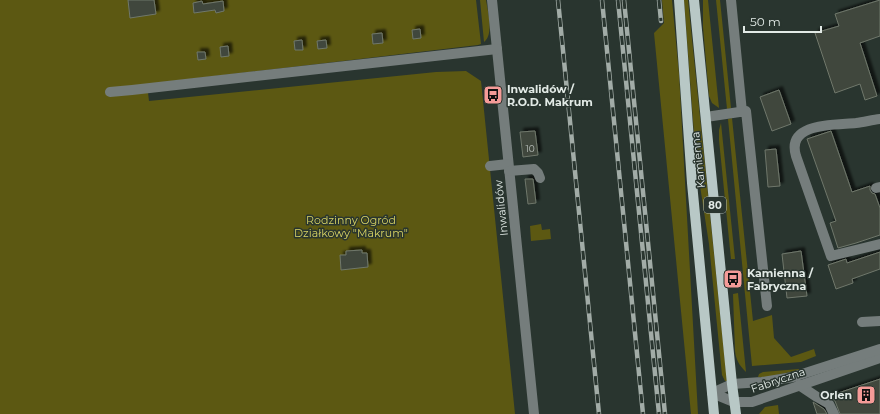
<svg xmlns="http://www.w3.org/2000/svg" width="880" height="414" font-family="Montserrat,sans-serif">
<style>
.green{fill:#5c5812}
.building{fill:#40473c;stroke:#6f776b;filter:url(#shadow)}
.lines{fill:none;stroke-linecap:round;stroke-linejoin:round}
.minor{stroke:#757d7c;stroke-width:10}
.major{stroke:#b8c8c6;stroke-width:10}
.rail-casing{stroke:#a2aca7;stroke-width:4.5}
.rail{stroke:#29352f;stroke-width:3;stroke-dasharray:9;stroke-linecap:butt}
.labels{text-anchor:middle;stroke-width:3;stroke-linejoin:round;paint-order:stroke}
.number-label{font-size:9px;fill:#bac1bc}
.shield{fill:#29352f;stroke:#aab4af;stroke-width:1}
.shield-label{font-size:10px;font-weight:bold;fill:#e2eae6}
.poi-label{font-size:11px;font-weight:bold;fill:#e2eae6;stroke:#29352f;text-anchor:start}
.street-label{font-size:11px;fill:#e2eae6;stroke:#29352f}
.park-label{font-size:11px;fill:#d9d463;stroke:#29352f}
</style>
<defs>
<filter id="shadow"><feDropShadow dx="3.5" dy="-3.5" stdDeviation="1" flood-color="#0009"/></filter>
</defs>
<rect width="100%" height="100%" fill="#29352f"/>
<g class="green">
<polygon points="0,0 476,0 481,44 478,45 147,84 149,101 436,72 466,71 481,81 515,414 0,414"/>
<path d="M 480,0 L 486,0 C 488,12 494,35 484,42 Z"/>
<polygon points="662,0 672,0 679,74 698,414 691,414 654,33 664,23"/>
<polygon points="684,0 688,0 727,381 725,381 722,375 709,244 696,160"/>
<polygon points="703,0 708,0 719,108 712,103 709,96 703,27"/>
<polygon points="716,0 720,0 731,108 727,109"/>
<polygon points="732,118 753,321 772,315 774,338 791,357 814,349 816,356 801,362 752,366 728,119"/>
<polygon points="721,123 735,259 731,259 719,140 719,130"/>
<polygon points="541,224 542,230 550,229 551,239 531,241 530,226"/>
<path d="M 738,293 L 746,372 C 739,365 736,360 735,351 L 733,294 Z"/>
<polygon points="799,369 799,370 767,377 758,377 759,374 763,372"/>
<polygon points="778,405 779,414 759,414 765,407"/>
</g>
<g class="building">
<polygon points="128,0 154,0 156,14 130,18"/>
<polygon points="880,0 880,36 860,43 877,96 865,100 860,84 835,93 815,33 839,26 835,14"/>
<polygon points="202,1 203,4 223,1 224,11 216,13 215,10 194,13 193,3"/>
<polygon points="420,29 421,38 413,39 412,30"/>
<polygon points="382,33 383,43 373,44 372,34"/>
<polygon points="302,40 303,50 295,50 294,41"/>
<polygon points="326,40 327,48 318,49 317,41"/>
<polygon points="228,46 229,56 221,57 220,47"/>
<polygon points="197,52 205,52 206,59 198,60"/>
<polygon points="779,90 791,124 772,131 760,97"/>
<polygon points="535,131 538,155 523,157 520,132"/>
<polygon points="831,131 852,192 870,186 870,190 872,193 875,194 880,208 880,235 856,243 838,248 830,223 836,221 807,139"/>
<polygon points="776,149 780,186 768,187 765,150"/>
<polygon points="525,179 533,179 536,203 528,204"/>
<polygon points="362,250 362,253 367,253 368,267 341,270 340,255 346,255 346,251"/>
<polygon points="801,251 807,296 787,298 782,254"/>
<polygon points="880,252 880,269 852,279 853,283 836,289 828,265 846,259 847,263"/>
<polygon points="880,379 880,414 840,414 835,401 829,396"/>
<polygon points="813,402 824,409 827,414 817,414"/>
</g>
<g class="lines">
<g class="minor">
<polyline points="492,0 534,414"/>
<polyline points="731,0 742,112"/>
<polyline points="110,92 132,90 497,49"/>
<polyline points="706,117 746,111 767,306"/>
<path d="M 880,119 C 872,120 864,122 856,123 C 835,125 786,122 796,156 L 831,256 L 880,244"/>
<polyline points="490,166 508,164"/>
<polyline points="509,171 534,169 538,173 540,178"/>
<polyline points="876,188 880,187"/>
<polyline points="862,322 880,321"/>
<polyline points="799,385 817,397 829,404 834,414"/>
<polyline points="712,393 734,402 752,402 880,358"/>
<polyline points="712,393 732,384 762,382 793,377 880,349"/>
</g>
<g class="major">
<polyline points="679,0 692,183 714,414"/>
<polyline points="694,0 732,384 736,414"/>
</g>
<g class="rail-casing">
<g id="rail">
<polyline points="558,0 599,414"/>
<polyline points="602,0 643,414"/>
<polyline points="618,0 659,414"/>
<polyline points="624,0 665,414"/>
<polyline points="659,0 661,21"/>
</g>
</g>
<use href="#rail" class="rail"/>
</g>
<defs>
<g id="bus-square" transform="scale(1)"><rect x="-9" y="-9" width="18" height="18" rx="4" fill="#f59b98" stroke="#29352f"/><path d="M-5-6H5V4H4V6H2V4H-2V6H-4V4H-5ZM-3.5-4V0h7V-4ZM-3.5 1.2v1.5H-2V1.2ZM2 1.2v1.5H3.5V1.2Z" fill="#111"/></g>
<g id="building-square" transform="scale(1)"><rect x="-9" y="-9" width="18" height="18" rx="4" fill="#f59b98" stroke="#29352f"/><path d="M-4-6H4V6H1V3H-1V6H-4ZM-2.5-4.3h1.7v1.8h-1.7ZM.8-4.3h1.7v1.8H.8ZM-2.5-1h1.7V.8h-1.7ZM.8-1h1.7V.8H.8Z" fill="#111"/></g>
</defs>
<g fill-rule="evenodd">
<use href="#bus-square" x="493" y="95"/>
<use href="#bus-square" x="733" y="279"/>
<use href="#building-square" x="866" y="395"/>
</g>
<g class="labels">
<g class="number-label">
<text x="530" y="152">10</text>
</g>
<rect class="shield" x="704" y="197" width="22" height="16" rx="3"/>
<g class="shield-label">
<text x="715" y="209">80</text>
</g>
<g class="poi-label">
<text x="507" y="93">Inwalidów /<tspan x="507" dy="13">R.O.D. Makrum</tspan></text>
<text x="747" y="277">Kamienna /<tspan x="747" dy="13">Fabryczna</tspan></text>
<text x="852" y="399" text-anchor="end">Orlen</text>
</g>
<g class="street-label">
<text transform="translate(698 160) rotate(-96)" y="4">Kamienna</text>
<text transform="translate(501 208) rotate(-96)" y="4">Inwalidów</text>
<text transform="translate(778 380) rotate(-19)" y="4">Fabryczna</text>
</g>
<g class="park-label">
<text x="351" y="224">Rodzinny Ogród<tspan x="351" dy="13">Działkowy "Makrum"</tspan></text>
</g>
</g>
<path d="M744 26v6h77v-6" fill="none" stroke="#e2eae6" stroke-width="2"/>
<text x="750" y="26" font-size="12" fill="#e2eae6" stroke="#29352f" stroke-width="3" paint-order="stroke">50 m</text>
</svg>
